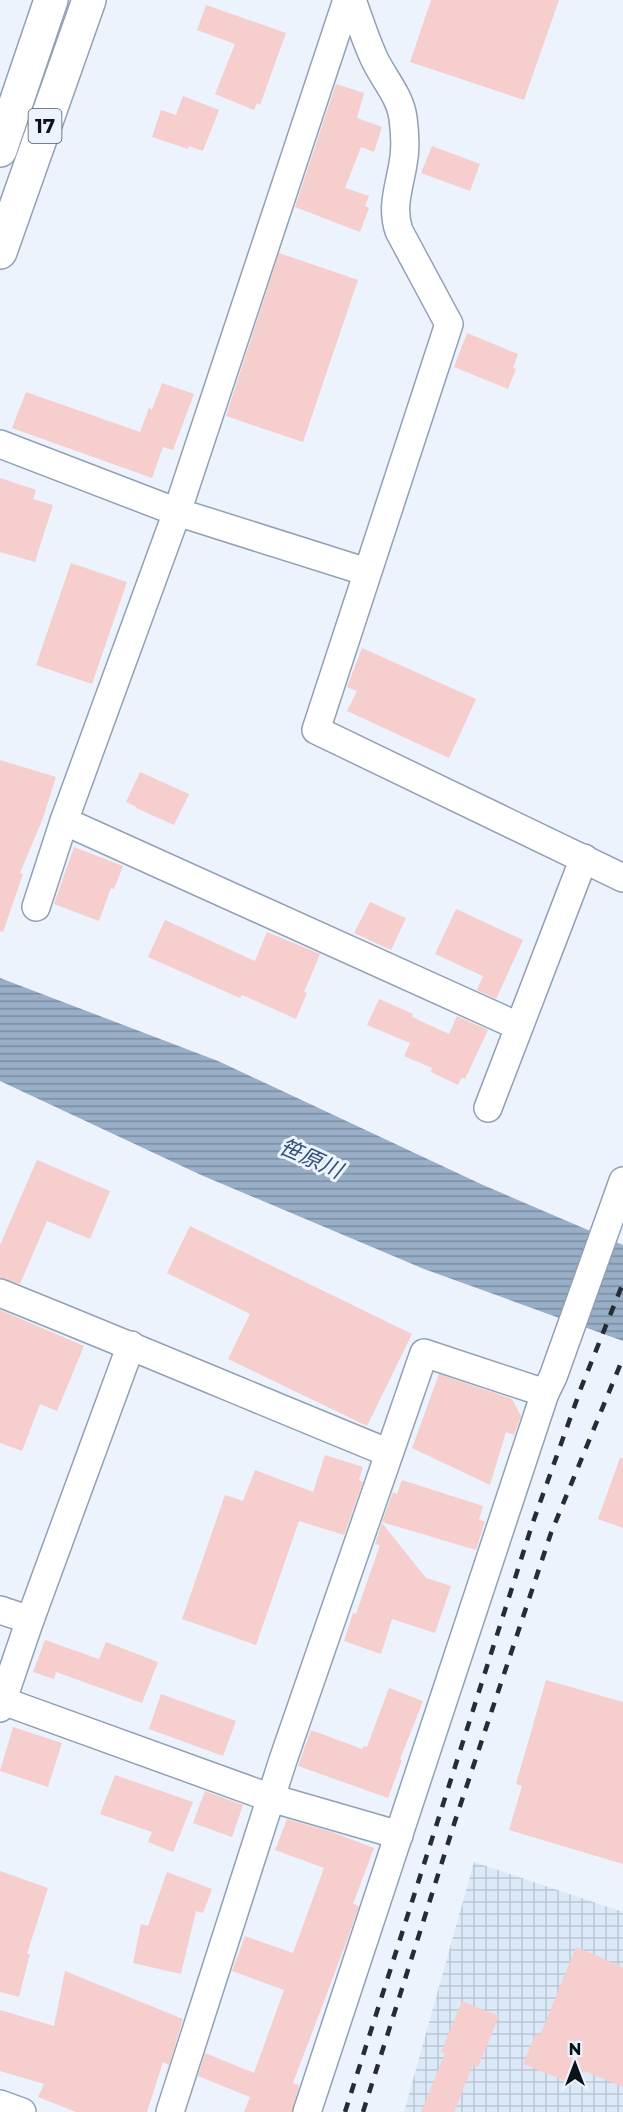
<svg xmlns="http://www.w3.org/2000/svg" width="623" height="2112" font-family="Montserrat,'Noto Sans JP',sans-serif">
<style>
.industrial{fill:url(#industrial-grid)}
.water{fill:url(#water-rules)}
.building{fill:#f5cecd}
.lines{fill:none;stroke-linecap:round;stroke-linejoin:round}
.street-casing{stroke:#91a1b5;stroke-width:30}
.primary-casing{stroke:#91a1b5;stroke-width:36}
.street{stroke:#fff;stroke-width:27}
.primary{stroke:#fff;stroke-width:33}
.rail{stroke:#262c33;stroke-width:4.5;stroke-dasharray:10 10;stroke-linecap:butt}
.labels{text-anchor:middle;stroke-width:6;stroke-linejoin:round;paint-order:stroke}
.shield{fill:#ecf3fc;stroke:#4f565d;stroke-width:1.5}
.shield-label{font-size:20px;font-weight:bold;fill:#0c1219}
.water-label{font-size:22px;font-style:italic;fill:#315177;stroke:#ecf3fc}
</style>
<defs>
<pattern id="industrial-grid" width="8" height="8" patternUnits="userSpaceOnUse" patternTransform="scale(1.5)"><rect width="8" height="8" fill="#dbe9f8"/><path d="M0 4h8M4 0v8" fill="none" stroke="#bbc7d4"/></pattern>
<pattern id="water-rules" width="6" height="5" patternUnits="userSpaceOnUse" patternTransform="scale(1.5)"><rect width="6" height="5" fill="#99aec7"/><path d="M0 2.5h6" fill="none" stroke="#7b8ca1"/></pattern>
</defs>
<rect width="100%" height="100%" fill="#ecf3fc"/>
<polygon class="industrial" points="474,1862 623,1912 623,2112 404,2112"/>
<polygon class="water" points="0,978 218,1061 483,1185 623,1245 623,1341 424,1269 201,1175 0,1081"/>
<g class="building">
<polygon points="431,0 559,0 524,100 410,62"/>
<polygon points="206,5 286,33 260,105 257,103 254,110 215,94 235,44 197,30"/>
<polygon points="336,84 364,93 357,118 382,127 374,152 361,147 345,188 369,196 365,206 369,208 360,232 295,207"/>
<polygon points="183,96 219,110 203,151 189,146 188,149 152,137 161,110 176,115"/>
<polygon points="432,146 480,164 470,191 421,173"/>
<polygon points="279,253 358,280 303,442 226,416"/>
<polygon points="467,333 518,354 513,368 516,369 508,389 454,367"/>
<polygon points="162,383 194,394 173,450 163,447 152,478 12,428 26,392 140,432 149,408 152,410"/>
<polygon points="0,478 36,490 33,499 53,505 35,562 0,552"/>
<polygon points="71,563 127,582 92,684 36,665"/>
<polygon points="362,648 476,699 449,758 347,711 357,691 347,687"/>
<polygon points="0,760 56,777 43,818 20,873 23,874 3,932 0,931"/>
<polygon points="140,772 189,794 174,825 136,808 137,807 126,802"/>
<polygon points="74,847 123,866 114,889 111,888 99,921 54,904"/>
<polygon points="370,902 406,918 391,950 354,933"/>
<polygon points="456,909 523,940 496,999 477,990 483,976 435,954"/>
<polygon points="165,920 255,961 267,932 320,954 304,992 307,993 296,1019 242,995 240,998 148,957"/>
<polygon points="379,999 413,1014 412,1017 449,1034 457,1016 488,1030 465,1079 462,1077 458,1085 431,1072 432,1068 404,1056 410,1043 367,1025"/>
<polygon points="37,1160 110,1191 90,1239 47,1221 20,1284 0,1278 0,1245"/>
<polygon points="190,1226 412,1334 367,1426 228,1359 250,1314 167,1273"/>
<polygon points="0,1310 84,1346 57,1411 40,1404 22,1451 0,1443"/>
<polygon points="439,1374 512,1399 521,1416 514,1435 506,1432 490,1485 412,1448"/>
<polygon points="325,1455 363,1467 359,1480 363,1482 344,1535 299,1521 256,1645 182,1619 225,1495 243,1501 255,1470 313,1492"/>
<polygon points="620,1458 623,1458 623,1528 598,1519"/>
<polygon points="402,1480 483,1506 479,1520 485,1521 476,1550 382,1522 393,1492 397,1494"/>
<polygon points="382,1523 426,1578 451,1586 435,1633 392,1619 381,1654 344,1641 353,1613 356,1614 380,1545 375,1544"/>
<polygon points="45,1640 99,1659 106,1642 158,1662 142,1703 56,1672 54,1679 33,1672"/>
<polygon points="546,1680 623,1702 623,1864 509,1830 522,1786 516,1784"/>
<polygon points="389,1688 423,1701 400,1759 402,1760 388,1798 298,1766 311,1730 362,1749 364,1746 367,1747"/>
<polygon points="161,1694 236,1721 223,1756 149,1729"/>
<polygon points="13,1727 62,1743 48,1787 0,1771"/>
<polygon points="115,1775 193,1802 173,1852 148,1842 152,1832 100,1814"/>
<polygon points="205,1791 243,1805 232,1837 193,1823"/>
<polygon points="287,1819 332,1832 374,1848 353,1904 359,1906 346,1943 293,2083 299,2085 292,2112 244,2112 250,2097 198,2076 205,2053 254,2073 284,1990 232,1971 245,1936 293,1953 324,1868 275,1850"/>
<polygon points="0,1871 48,1888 27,1954 30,1954 19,1997 0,1992"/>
<polygon points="167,1872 212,1889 203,1913 196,1911 181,1974 133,1963 141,1924 148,1926"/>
<polygon points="576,1947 623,1967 623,2087 574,2067 568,2082 523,2064 536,2033 540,2035"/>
<polygon points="65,1971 183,2019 169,2065 163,2062 147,2112 76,2112 38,2097 44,2084 0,2071 0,2010 54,2026"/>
<polygon points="462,2001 499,2016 478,2067 473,2065 454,2112 421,2112 445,2053 441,2052"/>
</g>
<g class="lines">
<g class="street-casing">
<g id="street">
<path d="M 352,0 C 359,19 365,38 373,56 C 382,77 400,95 403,118 C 405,133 406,149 403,164 C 399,188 391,207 399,231 L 449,324 L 316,730 L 623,878"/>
<polyline points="0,444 177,512 367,572"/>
<polyline points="64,821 518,1026"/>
<polyline points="36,907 64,821 177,512 347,0"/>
<polyline points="488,1108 584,858"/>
<path d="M 0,1293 C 130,1345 259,1400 389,1453"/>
<polyline points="0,1610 30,1620"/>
<polyline points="3,1701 271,1798 399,1835"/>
<polyline points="0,1708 30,1620 131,1345"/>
<polyline points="0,2104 22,2112"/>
<polyline points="170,2112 283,1760 424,1353 545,1393"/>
<polyline points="307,2112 545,1393 553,1377 623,1181"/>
</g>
</g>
<g class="primary-casing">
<g id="primary">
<polyline points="0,150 51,0"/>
<polyline points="0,252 89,0"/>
</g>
</g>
<use href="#street" class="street"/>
<use href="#primary" class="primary"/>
<g class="rail">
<polyline points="345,2112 532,1525 581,1388 623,1283"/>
<polyline points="363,2112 455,1821 551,1533 623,1358"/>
</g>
</g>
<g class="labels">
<rect class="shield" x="28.5" y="109" width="33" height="34" rx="4.5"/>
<g class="shield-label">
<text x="45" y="133">17</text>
</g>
<g class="water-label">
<text transform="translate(311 1158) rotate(24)" y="8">笹原川</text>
</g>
</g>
<g transform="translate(575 2064)" stroke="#ecf3fc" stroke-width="4.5" paint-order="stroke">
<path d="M0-4.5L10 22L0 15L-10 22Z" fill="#0c1219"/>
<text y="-9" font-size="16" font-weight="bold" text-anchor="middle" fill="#0c1219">N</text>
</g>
</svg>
